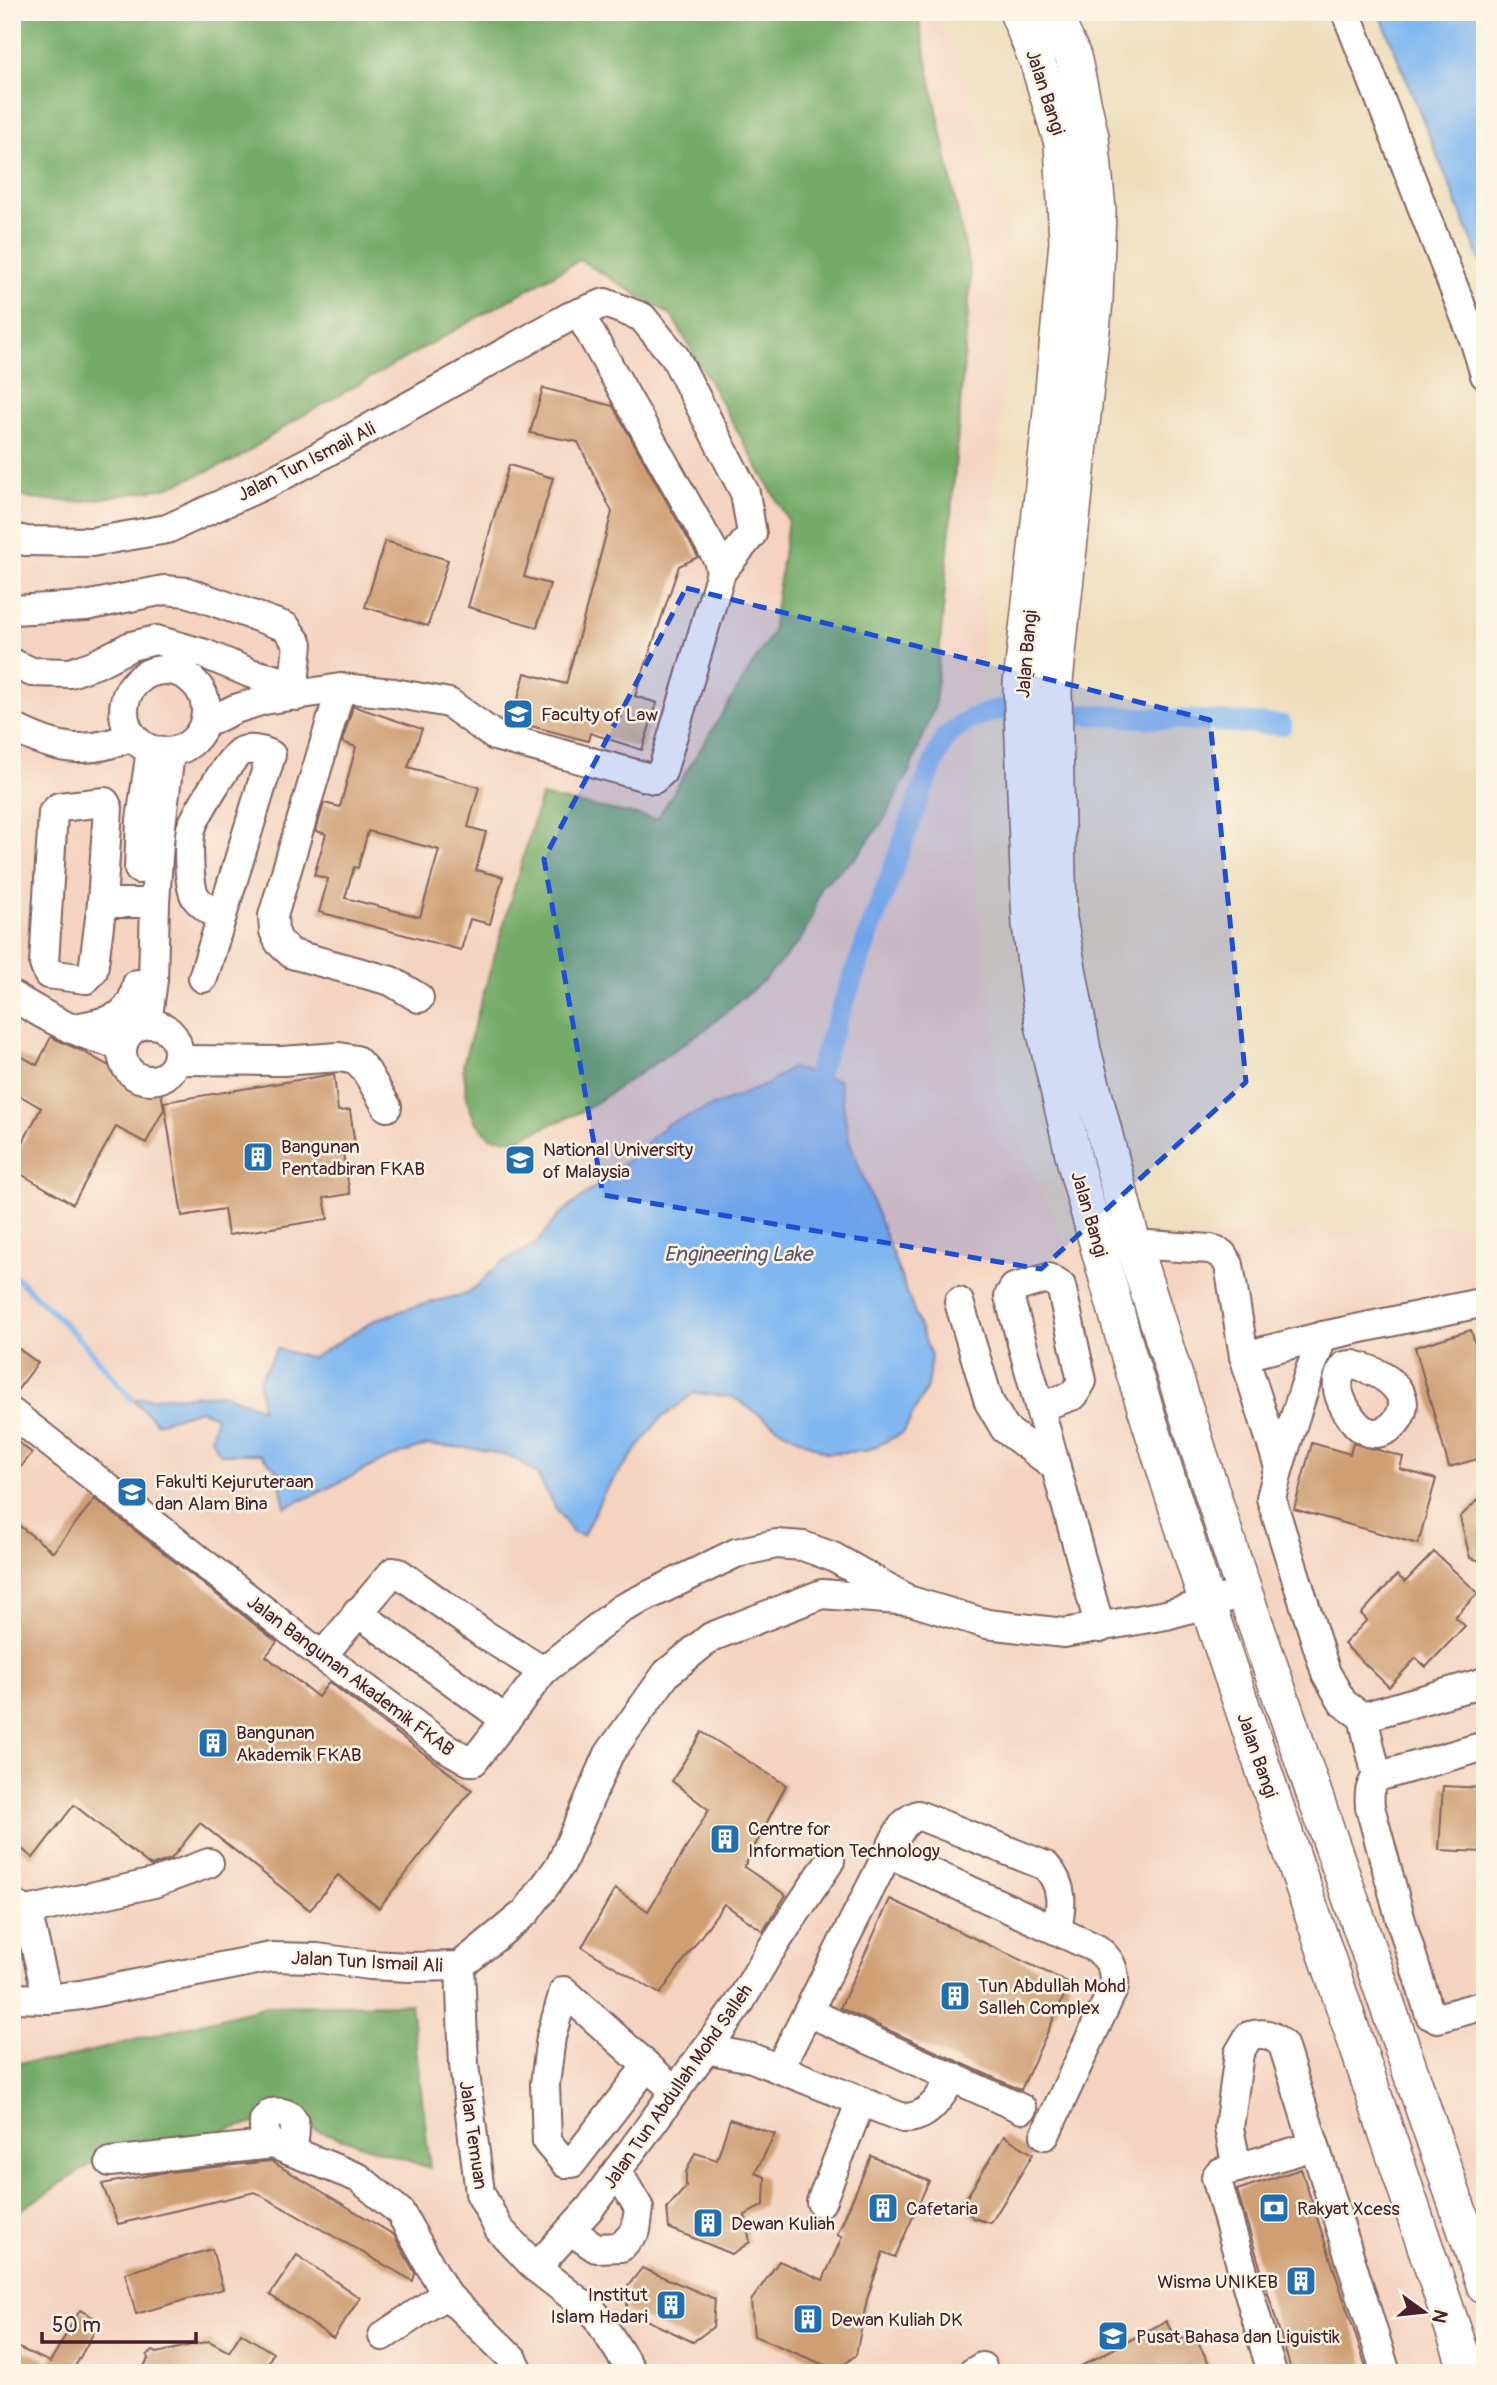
<svg xmlns="http://www.w3.org/2000/svg" width="1497" height="2385" font-family="Pangolin,sans-serif">
<style>
.built{fill:#f4d3c0}
.forest{fill:#74ab68;stroke:#5f654a;stroke-width:2}
.water{fill:#80b7f0;stroke:#656b8e;stroke-width:2}
.lines{fill:none;stroke-linecap:round;stroke-linejoin:round}
.stream{stroke:#80b7f0;stroke-width:6}
.canal{stroke:#80b7f0;stroke-width:21}
.building{fill:#cf9e73;fill-rule:evenodd}
.minor-casing{stroke:#83625d;stroke-width:32}
.major-casing{stroke:#83625d;stroke-width:38}
.minor{stroke:#fff;stroke-width:28}
.major{stroke:#fff;stroke-width:35}
.marked{fill:#1d4ed8;fill-opacity:0.2;stroke:#1d4ed8;stroke-width:5;stroke-dasharray:14 9;stroke-linejoin:round}
.labels{text-anchor:middle;stroke-width:5;stroke-linejoin:round;paint-order:stroke}
.street-label{font-size:19px;fill:#4a1f2b;stroke:#fcf5e5}
.poi-label{font-size:19px;fill:#4a1f2b;stroke:#fcf5e5;text-anchor:start}
.water-label{font-size:21px;font-style:italic;fill:#5d5470;stroke:#fcf5e5}
</style>
<rect width="100%" height="100%" fill="#fcf5e5"/>
<filter id="ink" filterUnits="userSpaceOnUse"><feTurbulence type="fractalNoise" baseFrequency=".0143" numOctaves="2"/><feDisplacementMap in="SourceGraphic" scale="14" xChannelSelector="R" yChannelSelector="G"/><feConvolveMatrix kernelMatrix="1 2 1 2 8 2 1 2 1" color-interpolation-filters="sRGB"/></filter>
<filter id="wash" filterUnits="userSpaceOnUse"><feTurbulence type="fractalNoise" baseFrequency=".00686" numOctaves="4" result="noise"/><feDisplacementMap in="SourceGraphic" scale="28" xChannelSelector="R" yChannelSelector="G"/><feGaussianBlur stdDeviation="1.57" result="paint"/><feColorMatrix in="noise" values="0 0 0 0 0 0 0 0 0 0 0 0 0 0 0 0 0 1.4 0 .05"/><feComposite in="paint" operator="in"/></filter>
<g filter="url(#wash)">
<rect width="100%" height="100%" fill="#edb"/>
<polygon class="built" points="12,12 935,12 958,58 1005,222 1009,343 994,480 969,819 1000,1096 1065,1242 1485,1224 1485,2373 12,2373"/>
<g class="forest">
<polygon points="12,12 917,12 971,277 935,706 909,772 885,818 857,856 820,887 813,917 800,941 764,980 707,1028 585,1110 515,1140 490,1137 475,1121 467,1100 463,1064 541,796 657,819 772,633 788,520 672,316 580,260 297,419 235,460 166,488 79,502 30,499 12,493"/>
<polygon points="411,2004 430,2168 278,2117 91,2164 16,2213 12,2224 12,2063 57,2060 267,2006"/>
</g>
<g class="water">
<polygon points="1379,12 1485,12 1485,272"/>
<polygon points="791,1068 839,1080 849,1140 931,1356 927,1388 903,1433 866,1451 827,1453 783,1431 733,1397 694,1393 659,1420 603,1494 583,1536 573,1533 551,1501 537,1474 514,1458 478,1449 427,1445 386,1459 314,1495 285,1507 277,1470 260,1454 220,1454 211,1438 216,1416 200,1410 157,1423 132,1399 225,1394 262,1409 259,1381 277,1349 312,1358 377,1319 420,1305 469,1293 501,1263 536,1244 559,1215 612,1174 667,1124 766,1085"/>
</g>
<g class="lines">
<polyline class="stream" points="12,1273 80,1339 132,1399"/>
<polyline class="canal" points="817,1075 922,790 945,737 970,719 997,710 1282,725"/>
</g>
<g id="blocks">
<g class="building">
<polygon points="543,388 613,406 698,557 679,566 635,696 657,703 642,750 590,733 588,741 512,721 525,673 566,684 612,512 578,442 530,433"/>
<polygon points="509,465 553,478 524,577 550,584 537,627 468,607"/>
<polygon points="385,541 448,560 428,626 365,607"/>
<path d="M 353,706 L 422,729 L 408,767 L 479,787 L 468,827 L 486,832 L 476,870 L 503,877 L 490,924 L 470,919 L 461,950 L 319,912 L 328,879 L 314,875 L 326,834 L 316,831 L 324,803 L 340,807 L 356,747 L 342,742 ZM 368,831 L 439,850 L 420,917 L 345,898 L 354,867 L 358,868 Z"/>
<polygon points="51,1037 82,1051 118,1071 115,1077 139,1090 161,1092 164,1109 146,1143 116,1127 73,1204 12,1169 12,1163 41,1108 12,1091 12,1051 37,1065"/>
<polygon points="334,1074 338,1111 350,1110 355,1145 342,1147 350,1194 324,1198 328,1219 228,1235 224,1209 182,1216 164,1102"/>
<polygon points="1471,1330 1481,1364 1485,1362 1485,1457 1449,1467 1415,1347"/>
<polygon points="12,1344 38,1363 12,1397"/>
<polygon points="12,1437 32,1453 12,1478"/>
<polygon points="1312,1443 1350,1454 1353,1443 1403,1457 1400,1469 1436,1479 1418,1544 1294,1509"/>
<polygon points="1485,1493 1485,1562 1470,1558 1460,1517"/>
<polygon points="95,1499 277,1642 266,1656 318,1697 329,1682 472,1790 379,1908 338,1875 310,1910 200,1823 171,1859 151,1866 74,1805 33,1858 12,1841 12,1520 53,1552"/>
<polygon points="1434,1552 1478,1593 1455,1617 1465,1626 1426,1667 1416,1658 1389,1687 1344,1644 1367,1620 1361,1614 1397,1575 1405,1582"/>
<polygon points="702,1732 786,1785 744,1867 786,1895 763,1931 724,1904 660,1994 582,1947 615,1889 648,1911 709,1810 672,1781"/>
<polygon points="1443,1786 1485,1788 1485,1852 1439,1850"/>
<polygon points="890,1899 1070,1983 1021,2090 840,2008"/>
<polygon points="730,2119 775,2134 755,2173 765,2177 764,2205 745,2215 750,2242 732,2254 669,2228 667,2208 686,2187 686,2172 695,2153 717,2160"/>
<polygon points="1004,2136 1033,2154 991,2223 973,2218 962,2205"/>
<polygon points="871,2156 929,2181 895,2257 883,2252 867,2299 856,2355 837,2370 754,2336 751,2301 779,2261 823,2280 842,2237 837,2235"/>
<polygon points="271,2161 394,2235 415,2273 413,2281 255,2192 118,2224 102,2184 160,2173"/>
<polygon points="1301,2169 1368,2373 1292,2373 1237,2190"/>
<polygon points="212,2249 223,2289 136,2314 125,2273"/>
<polygon points="297,2255 360,2298 333,2338 270,2295"/>
<polygon points="642,2268 715,2299 713,2327 693,2342 627,2311 628,2286"/>
<polygon points="80,2310 100,2321 72,2372 74,2373 12,2373 12,2345 50,2362"/>
<polygon points="1166,2321 1177,2342 1193,2333 1214,2373 1068,2373"/>
<polygon points="241,2333 273,2353 263,2373 140,2373 148,2359 147,2355 153,2351 157,2353 209,2341 229,2352"/>
</g>
</g>
</g>
<g filter="url(#ink)">
<use href="#blocks" fill-opacity="0" stroke="#83625d" stroke-width="2"/>
<g class="lines">
<g class="minor-casing">
<g id="minor">
<polyline points="1346,12 1475,342 1485,375"/>
<polyline points="579,313 718,559 721,572"/>
<polyline points="12,538 26,541 92,542 167,529 266,484 316,458 569,317 605,303 642,317 675,357 745,493 752,534 721,572 662,772 654,779 495,736 449,703 394,693 341,688 264,700 235,709 204,724"/>
<polyline points="12,610 86,606 164,590 187,592 286,627 298,644 294,684 297,696"/>
<polyline points="12,663 32,672 70,673 96,664 131,646 156,640 205,654 250,673 294,684"/>
<circle cx="165" cy="711" r="41"/>
<polyline points="341,688 273,916 274,931 279,942 292,954 391,981 419,998"/>
<path d="M 12,727 C 56,750 86,756 132,736"/>
<polygon points="105,802 108,808 102,903 93,971 86,979 48,974 44,964 53,813 59,807"/>
<polyline points="139,869 141,820 151,750"/>
<polyline points="102,903 155,903"/>
<path d="M 203,978 L 271,755 C 262,750 249,748 240,752 C 230,757 194,818 191,829 C 188,843 188,886 196,898 C 202,906 213,912 221,918"/>
<path d="M 12,996 C 47,1017 81,1037 122,1045"/>
<polyline points="147,1023 153,980 155,903 159,842 170,753"/>
<circle cx="150" cy="1052" r="28"/>
<path d="M 71,1029 C 104,1021 131,1023 137,984"/>
<polyline points="178,1060 282,1061 339,1057 356,1060 366,1071 387,1107"/>
<polyline points="1133,1244 1210,1249 1222,1254 1229,1265 1244,1356 1279,1467 1271,1498 1326,1673 1343,1703 1363,1717 1377,1777"/>
<polyline points="959,1302 989,1402 1005,1429 1056,1467"/>
<polyline points="1244,1356 1323,1336 1485,1302"/>
<path d="M 1353,1365 C 1370,1369 1389,1376 1399,1392 C 1413,1411 1387,1441 1366,1431 C 1356,1427 1346,1411 1342,1402 C 1336,1389 1336,1377 1345,1366 Z"/>
<polyline points="1040,1407 1074,1395 1082,1381 1061,1286 1048,1278 1014,1288 1009,1296 1100,1628"/>
<polyline points="12,1413 322,1656 445,1747 469,1761 474,1761 543,1671 621,1609 736,1553 776,1544 803,1546 833,1557 902,1596"/>
<polyline points="1279,1467 1310,1370 1323,1336"/>
<polyline points="357,1612 506,1720"/>
<polyline points="322,1656 393,1572 399,1573 485,1635 543,1671"/>
<polyline points="1363,1717 1485,1682"/>
<path d="M 1485,1746 L 1377,1777 C 1369,1787 1369,1795 1370,1807 L 1401,1921 L 1430,2015 L 1437,2018 L 1485,2005"/>
<path d="M 888,1853 C 896,1838 901,1821 918,1815 L 1046,1866 C 1064,1886 1062,1905 1057,1930"/>
<polyline points="12,1904 27,1911 48,1999"/>
<polyline points="27,1911 154,1883 209,1863"/>
<polyline points="460,1966 464,2065 480,2193 499,2229 536,2268 595,2314 633,2373"/>
<polyline points="12,1998 48,1999 81,1995 271,1957 317,1958 370,1965 410,1967 460,1966 526,1912 561,1864 609,1754 667,1673 711,1637 822,1594 911,1601 987,1624 1064,1633 1166,1615 1244,1593"/>
<polyline points="808,2012 1022,2109"/>
<path d="M 706,2049 L 752,2058 L 903,2118 C 929,2119 940,2097 953,2077"/>
<polyline points="647,2066 572,2163 565,2163 547,2142 545,2084 551,2037 564,1991 675,2091"/>
<path d="M 779,2069 L 888,1853 L 1097,1949 C 1111,1960 1115,1969 1114,1987 L 1045,2135"/>
<path d="M 270,2144 L 264,2129 L 264,2121 L 271,2113 C 300,2109 297,2132 291,2151"/>
<polyline points="110,2162 273,2144 359,2178 400,2212 446,2294 513,2359 520,2373"/>
<path d="M 1237,2168 L 1229,2128 L 1239,2053 L 1249,2036 C 1264,2032 1272,2034 1283,2045 L 1386,2373"/>
<polyline points="821,2202 861,2101"/>
<polyline points="570,2230 596,2248 621,2247 636,2230 639,2208 617,2171"/>
<polyline points="536,2268 590,2208 739,2004 770,1951 830,1861"/>
<polyline points="383,2336 446,2294"/>
<polyline points="972,2373 982,2367"/>
<polyline points="1272,2373 1216,2177 1219,2173 1315,2146"/>
</g>
</g>
<g class="major-casing">
<g id="major">
<polyline points="1017,12 1038,63 1062,143 1067,242 1049,432 1021,684 1030,925 1043,1024 1076,1167 1128,1354 1207,1603 1468,2373"/>
<polyline points="1053,12 1073,56 1091,137 1098,210 1095,301 1054,691 1059,919 1083,1050 1133,1244 1236,1568 1485,2287"/>
</g>
</g>
<use href="#minor" class="minor"/>
<use href="#major" class="major"/>
</g>
</g>
<path class="marked" d="M 686,588 L 1210,720 L 1246,1082 L 1041,1269 L 603,1195 L 544,859 Z"/>
<defs>
<g id="university-square" transform="scale(1.575)"><rect x="-9" y="-9" width="18" height="18" rx="4" fill="#1f6fb2" stroke="#fcf5e5"/><path d="M0-5L7-2L0 1L-7-2ZM-4 1L0 2.5L4 1V4Q0 6-4 4Z" fill="#fff"/></g>
<g id="building-square" transform="scale(1.575)"><rect x="-9" y="-9" width="18" height="18" rx="4" fill="#1f6fb2" stroke="#fcf5e5"/><path d="M-4-6H4V6H1V3H-1V6H-4ZM-2.5-4.3h1.7v1.8h-1.7ZM.8-4.3h1.7v1.8H.8ZM-2.5-1h1.7V.8h-1.7ZM.8-1h1.7V.8H.8Z" fill="#fff"/></g>
<g id="bank-square" transform="scale(1.575)"><rect x="-9" y="-9" width="18" height="18" rx="4" fill="#1f6fb2" stroke="#fcf5e5"/><path d="M-6-4H6V4H-6ZM0-2.3a2.3 2.3 0 1 0 0 4.6a2.3 2.3 0 1 0 0-4.6Z" fill="#fff"/></g>
</defs>
<g fill-rule="evenodd">
<use href="#university-square" x="518" y="714"/>
<use href="#building-square" x="258" y="1157"/>
<use href="#university-square" x="520" y="1160"/>
<use href="#university-square" x="132" y="1492"/>
<use href="#building-square" x="213" y="1743"/>
<use href="#building-square" x="725" y="1839"/>
<use href="#building-square" x="955" y="1996"/>
<use href="#building-square" x="883" y="2208"/>
<use href="#bank-square" x="1274" y="2208"/>
<use href="#building-square" x="708" y="2223"/>
<use href="#building-square" x="1301" y="2281"/>
<use href="#building-square" x="671" y="2305"/>
<use href="#building-square" x="808" y="2319"/>
<use href="#university-square" x="1113" y="2336"/>
</g>
<g class="labels">
<g class="street-label">
<text transform="translate(1046 92) rotate(72)" y="7">Jalan Bangi</text>
<text transform="translate(306 461) rotate(-27)" y="7">Jalan Tun Ismail Ali</text>
<text transform="translate(1026 654) rotate(-85)" y="7">Jalan Bangi</text>
<text transform="translate(1090 1214) rotate(74)" y="7">Jalan Bangi</text>
<text transform="translate(351 1675) rotate(37)" y="7">Jalan Bangunan Akademik FKAB</text>
<text transform="translate(1258 1755) rotate(71)" y="7">Jalan Bangi</text>
<text transform="translate(367 1961) rotate(3)" y="7">Jalan Tun Ismail Ali</text>
<text transform="translate(677 2086) rotate(-55)" y="7">Jalan Tun Abdullah Mohd Salleh</text>
<text transform="translate(474 2135) rotate(82)" y="7">Jalan Temuan</text>
</g>
<g class="poi-label">
<text x="541" y="721">Faculty of Law</text>
<text x="281" y="1153">Bangunan<tspan x="281" dy="22">Pentadbiran FKAB</tspan></text>
<text x="543" y="1156">National University<tspan x="543" dy="22">of Malaysia</tspan></text>
<text x="155" y="1488">Fakulti Kejuruteraan<tspan x="155" dy="22">dan Alam Bina</tspan></text>
<text x="236" y="1739">Bangunan<tspan x="236" dy="22">Akademik FKAB</tspan></text>
<text x="748" y="1835">Centre for<tspan x="748" dy="22">Information Technology</tspan></text>
<text x="978" y="1992">Tun Abdullah Mohd<tspan x="978" dy="22">Salleh Complex</tspan></text>
<text x="906" y="2215">Cafetaria</text>
<text x="1297" y="2215">Rakyat Xcess</text>
<text x="731" y="2230">Dewan Kuliah</text>
<text x="1278" y="2288" text-anchor="end">Wisma UNIKEB</text>
<text x="648" y="2301" text-anchor="end">Institut<tspan x="648" dy="22">Islam Hadari</tspan></text>
<text x="831" y="2326">Dewan Kuliah DK</text>
<text x="1136" y="2343">Pusat Bahasa dan Liguistik</text>
</g>
<g class="water-label">
<text x="738" y="1261">Engineering Lake</text>
</g>
</g>
<rect width="1497" height="2385" fill="none" stroke="#fcf5e5" stroke-width="42"/>
<g transform="translate(1424 2312) rotate(105)" stroke="#fcf5e5" stroke-width="5" paint-order="stroke">
<path d="M0-5L12 26L0 18L-12 26Z" fill="#4a1f2b"/>
<text y="-10" font-size="19" font-weight="bold" text-anchor="middle" fill="#4a1f2b">N</text>
</g>
<path d="M42 2332v10h154v-10" fill="none" stroke="#4a1f2b" stroke-width="3.5"/>
<text x="52" y="2332" font-size="21" fill="#4a1f2b" stroke="#fcf5e5" stroke-width="5" paint-order="stroke">50 m</text>
</svg>
